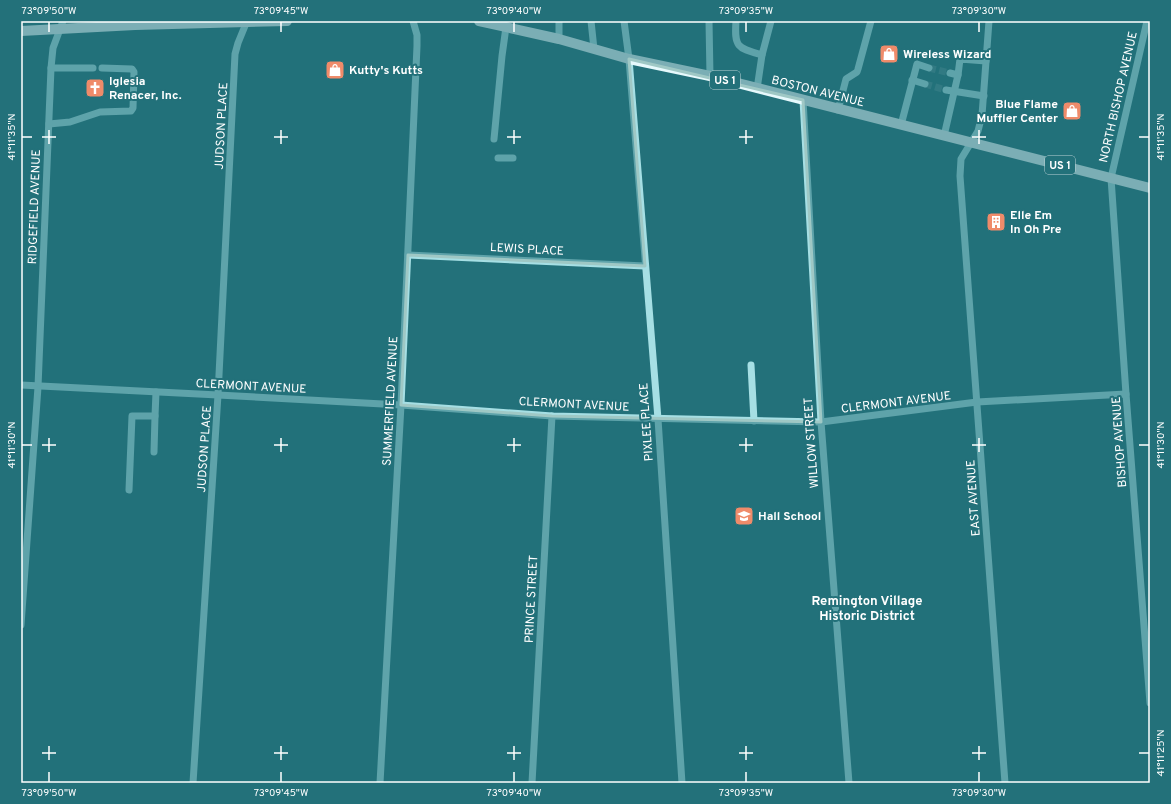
<svg xmlns="http://www.w3.org/2000/svg" width="1171" height="804" font-family="Overpass,sans-serif">
<style>
.lines{fill:none;stroke-linecap:round;stroke-linejoin:round}
.minor-tunnel{stroke:#44868e;stroke-width:7;stroke-dasharray:7 3.5;stroke-linecap:butt}
.minor{stroke:#a6dfe4;stroke-width:7}
.major{stroke:#e6f9fc;stroke-width:10}
.marked{fill:none;stroke:#9fc8c5;stroke-width:3;stroke-linejoin:round}
.ticks{fill:none;stroke:#fff;stroke-width:1.5}
.labels{text-anchor:middle;stroke-width:4;stroke-linejoin:round;paint-order:stroke}
.shield{fill:#23717a;stroke:#bdd4d7;stroke-width:1}
.shield-label{font-size:11px;font-weight:bold;fill:#fff}
.poi-label{font-size:12px;font-weight:bold;fill:#fff;stroke:#23717a;text-anchor:start}
.street-label{font-size:12px;fill:#fff;stroke:#23717a}
.neighbourhood-label{font-size:13px;font-weight:bold;fill:#fff;stroke:#23717a}
.neatline{fill:none;stroke:#fff;stroke-width:1.5}
.ticks-label{font-size:10px;text-anchor:middle;fill:#fff}
</style>
<rect width="100%" height="100%" fill="#23717a"/>
<g class="lines">
<g class="minor-tunnel">
<polyline points="929,68 950,73"/>
<polyline points="925,84 946,90"/>
</g>
<g class="minor">
<polyline points="559,21 559,39"/>
<polyline points="591,21 594,49"/>
<polyline points="624,21 629,59 658,419 682,783"/>
<polyline points="709,21 710,76"/>
<path d="M 736,21 C 734,48 738,48 762,55 L 771,21"/>
<polyline points="989,21 982,115 978,131 961,159 960,176 1005,783"/>
<polyline points="1147,21 1111,178 1126,394 1150,703"/>
<polyline points="51,68 93,68"/>
<polyline points="958,75 960,59 986,61"/>
<polyline points="912,80 925,84"/>
<polyline points="757,89 762,55"/>
<polyline points="946,90 984,96"/>
<polyline points="803,100 821,422 849,783"/>
<polyline points="838,110 846,79 857,72 858,69 871,21"/>
<polyline points="49,124 70,122 100,112 131,111 133,108 134,72 132,69 102,68"/>
<polyline points="901,125 917,64 929,68"/>
<polyline points="944,136 958,75 950,73"/>
<polyline points="494,139 502,56 506,27"/>
<polyline points="498,158 513,158"/>
<polyline points="408,255 645,266"/>
<polyline points="751,365 754,421"/>
<polyline points="21,385 218,395 401,405 552,416 821,422 977,402 1126,394"/>
<polyline points="154,452 155,416"/>
<polyline points="129,490 132,416 155,416 156,392"/>
<polyline points="21,625 38,387 51,68 53,48 63,21"/>
<polyline points="193,783 218,395 235,54 238,43 247,21"/>
<polyline points="380,783 401,405 417,46 417,35 413,21"/>
<polyline points="532,783 552,416"/>
</g>
<g class="major">
<polyline points="479,21 559,39 629,59 710,76 1150,188"/>
<polyline points="21,31 135,25 287,21"/>
</g>
</g>
<path d="M0 0H1171V804H0ZM 629,59 L 803,100 L 821,422 L 552,416 L 401,405 L 408,255 L 645,266 Z" fill="#23717a" fill-opacity=".55" fill-rule="evenodd"/>
<path class="marked" d="M 629,59 L 803,100 L 821,422 L 552,416 L 401,405 L 408,255 L 645,266 Z"/>
<path class="ticks" d="M 49,22 L 49,32M 281,22 L 281,32M 514,22 L 514,32M 746,22 L 746,32M 979,22 L 979,32M 49,130 L 49,144M 281,130 L 281,144M 514,130 L 514,144M 746,130 L 746,144M 979,130 L 979,144M 22,137 L 32,137M 42,137 L 56,137M 274,137 L 288,137M 507,137 L 521,137M 739,137 L 753,137M 972,137 L 986,137M 1139,137 L 1149,137M 49,438 L 49,452M 281,438 L 281,452M 514,438 L 514,452M 746,438 L 746,452M 979,438 L 979,452M 22,445 L 32,445M 42,445 L 56,445M 274,445 L 288,445M 507,445 L 521,445M 739,445 L 753,445M 972,445 L 986,445M 1139,445 L 1149,445M 49,746 L 49,760M 281,746 L 281,760M 514,746 L 514,760M 746,746 L 746,760M 979,746 L 979,760M 42,753 L 56,753M 274,753 L 288,753M 507,753 L 521,753M 739,753 L 753,753M 972,753 L 986,753M 1139,753 L 1149,753M 49,772 L 49,782M 281,772 L 281,782M 514,772 L 514,782M 746,772 L 746,782M 979,772 L 979,782"/>
<defs>
<g id="shop-square" transform="scale(1)"><rect x="-9" y="-9" width="18" height="18" rx="4" fill="#ef8b6a" stroke="#23717a"/><path d="M-5-2.5h2.3a2.7 3.5 0 0 1 5.4 0H5L5.5 6h-11ZM-1.5-2.5h3a1.5 2.3 0 0 0-3 0Z" fill="#fff"/></g>
<g id="church-square" transform="scale(1)"><rect x="-9" y="-9" width="18" height="18" rx="4" fill="#ef8b6a" stroke="#23717a"/><path d="M-1.2-6h2.4v3.5h3.3v2.4h-3.3V6h-2.4V-.1h-3.3v-2.4h3.3Z" fill="#fff"/></g>
<g id="building-square" transform="scale(1)"><rect x="-9" y="-9" width="18" height="18" rx="4" fill="#ef8b6a" stroke="#23717a"/><path d="M-4-6H4V6H1V3H-1V6H-4ZM-2.5-4.3h1.7v1.8h-1.7ZM.8-4.3h1.7v1.8H.8ZM-2.5-1h1.7V.8h-1.7ZM.8-1h1.7V.8H.8Z" fill="#fff"/></g>
<g id="school-square" transform="scale(1)"><rect x="-9" y="-9" width="18" height="18" rx="4" fill="#ef8b6a" stroke="#23717a"/><path d="M0-5L7-2L0 1L-7-2ZM-4 1L0 2.5L4 1V4Q0 6-4 4Z" fill="#fff"/></g>
</defs>
<g fill-rule="evenodd">
<use href="#shop-square" x="889" y="54"/>
<use href="#shop-square" x="335" y="70"/>
<use href="#church-square" x="95" y="88"/>
<use href="#shop-square" x="1072" y="111"/>
<use href="#building-square" x="996" y="222"/>
<use href="#school-square" x="744" y="516"/>
</g>
<g class="labels">
<g class="shield">
<rect x="710" y="71" width="30" height="18" rx="3"/>
<rect x="1045" y="156" width="30" height="18" rx="3"/>
</g>
<g class="shield-label">
<text x="725" y="84">US 1</text>
<text x="1060" y="169">US 1</text>
</g>
<g class="poi-label">
<text x="903" y="58">Wireless Wizard</text>
<text x="349" y="74">Kutty's Kutts</text>
<text x="109" y="85">Iglesia<tspan x="109" dy="14">Renacer, Inc.</tspan></text>
<text x="1058" y="108" text-anchor="end">Blue Flame<tspan x="1058" dy="14">Muffler Center</tspan></text>
<text x="1010" y="219">Elle Em<tspan x="1010" dy="14">In Oh Pre</tspan></text>
<text x="758" y="520">Hall School</text>
</g>
<g class="street-label">
<text transform="translate(818 91) rotate(14)" y="4">BOSTON AVENUE</text>
<text transform="translate(1118 97) rotate(-77)" y="4">NORTH BISHOP AVENUE</text>
<text transform="translate(221 126) rotate(-87)" y="4">JUDSON PLACE</text>
<text transform="translate(34 207) rotate(-88)" y="4">RIDGEFIELD AVENUE</text>
<text transform="translate(527 249) rotate(3)" y="4">LEWIS PLACE</text>
<text transform="translate(251 386) rotate(3)" y="4">CLERMONT AVENUE</text>
<text transform="translate(390 401) rotate(-87)" y="4">SUMMERFIELD AVENUE</text>
<text transform="translate(896 402) rotate(-7)" y="4">CLERMONT AVENUE</text>
<text transform="translate(574 404) rotate(3)" y="4">CLERMONT AVENUE</text>
<text transform="translate(646 422) rotate(-94)" y="4">PIXLEE PLACE</text>
<text transform="translate(1119 442) rotate(-94)" y="4">BISHOP AVENUE</text>
<text transform="translate(811 443) rotate(-94)" y="4">WILLOW STREET</text>
<text transform="translate(204 449) rotate(-86)" y="4">JUDSON PLACE</text>
<text transform="translate(973 498) rotate(-94)" y="4">EAST AVENUE</text>
<text transform="translate(531 599) rotate(-87)" y="4">PRINCE STREET</text>
</g>
<g class="neighbourhood-label">
<text x="867" y="605">Remington Village<tspan x="867" dy="15">Historic District</tspan></text>
</g>
</g>
<rect width="1171" height="804" fill="none" stroke="#23717a" stroke-width="44"/>
<rect x="22" y="22" width="1127" height="760" class="neatline"/>
<g class="ticks-label">
<text x="49" y="14">73°09'50"W</text>
<text x="281" y="14">73°09'45"W</text>
<text x="514" y="14">73°09'40"W</text>
<text x="746" y="14">73°09'35"W</text>
<text x="979" y="14">73°09'30"W</text>
<text transform="translate(11 137) rotate(-90)" y="4">41°11'35"N</text>
<text transform="translate(1160 137) rotate(-90)" y="4">41°11'35"N</text>
<text transform="translate(11 445) rotate(-90)" y="4">41°11'30"N</text>
<text transform="translate(1160 445) rotate(-90)" y="4">41°11'30"N</text>
<text transform="translate(1160 753) rotate(-90)" y="4">41°11'25"N</text>
<text x="49" y="796">73°09'50"W</text>
<text x="281" y="796">73°09'45"W</text>
<text x="514" y="796">73°09'40"W</text>
<text x="746" y="796">73°09'35"W</text>
<text x="979" y="796">73°09'30"W</text>
</g>
</svg>
